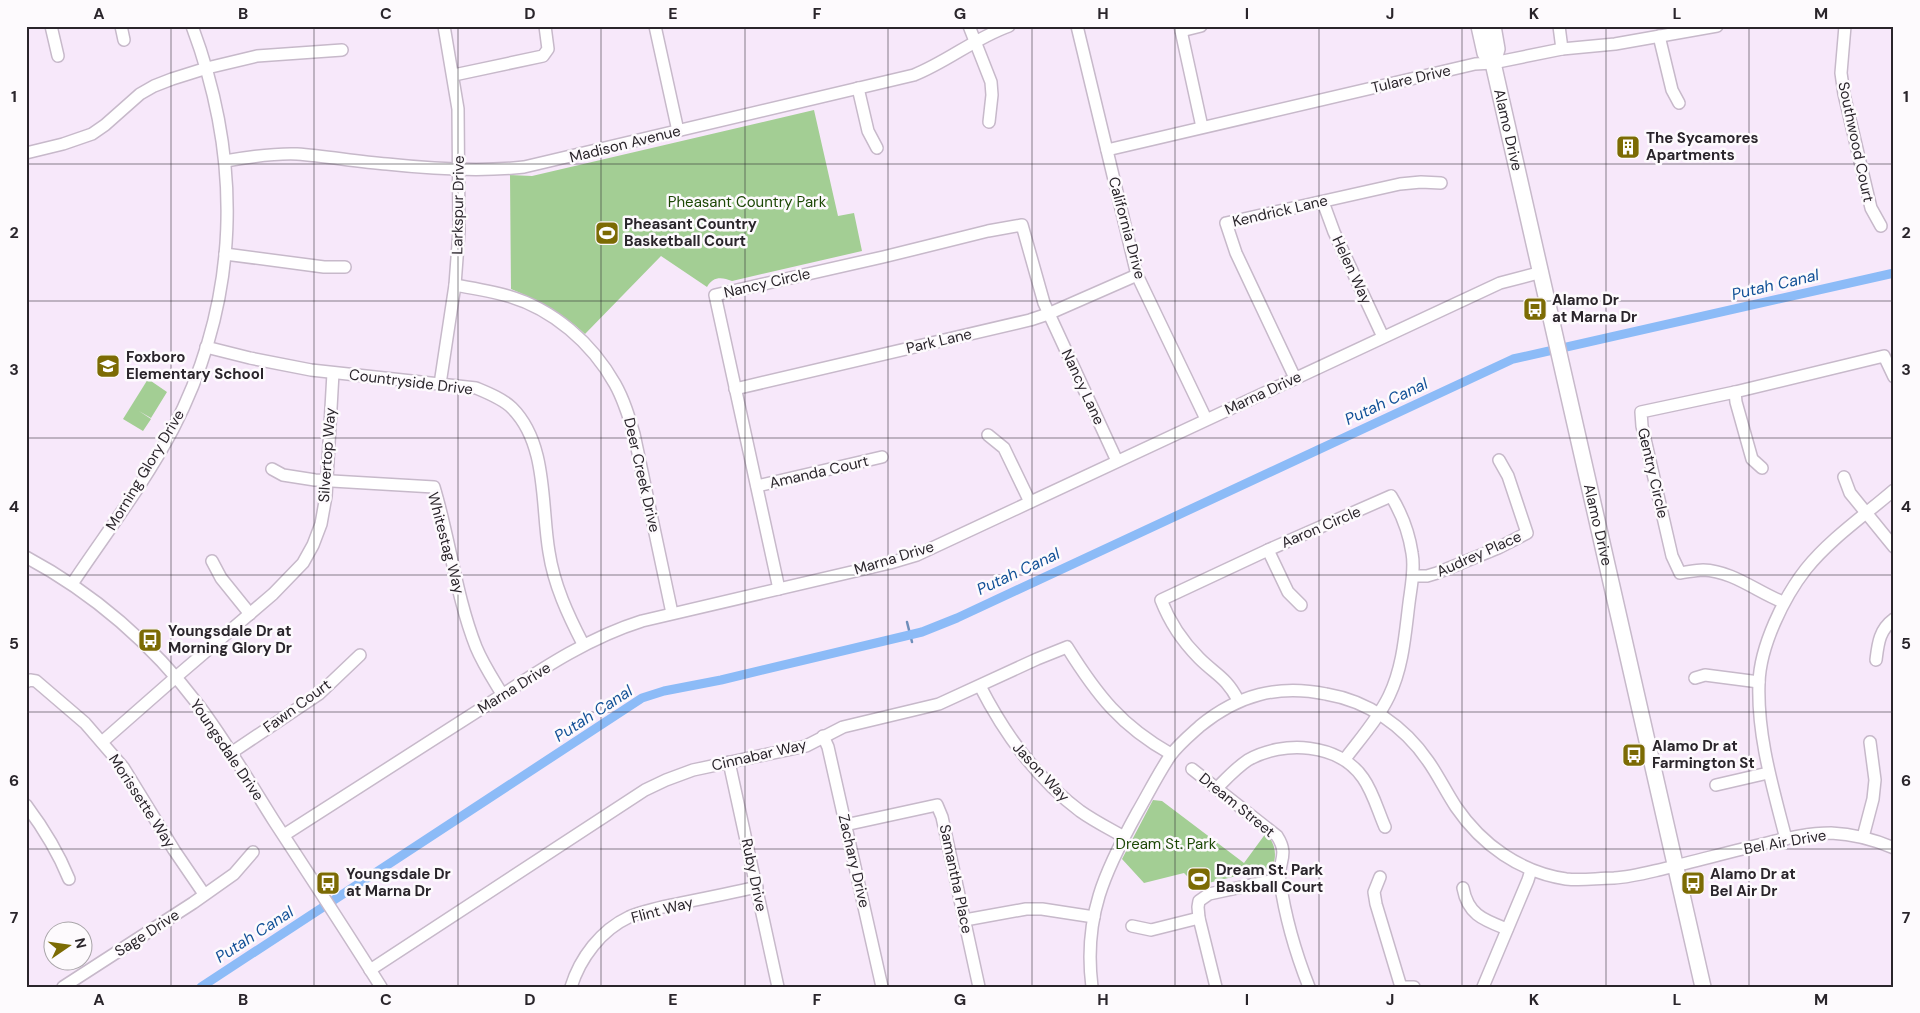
<svg xmlns="http://www.w3.org/2000/svg" width="1920" height="1013" font-family="'DM Sans',sans-serif">
<style>
.green{fill:#a3ce94}
.lines{fill:none;stroke-linecap:round;stroke-linejoin:round}
.stream{stroke:#6f8eba;stroke-width:2.5}
.canal{stroke:#8cbbf7;stroke-width:9}
.minor-casing{stroke:#c7b9ca;stroke-width:14}
.major-casing{stroke:#c7b9ca;stroke-width:18}
.minor{stroke:#fff;stroke-width:11}
.major{stroke:#fff;stroke-width:15}
.grid{fill:none;stroke:#2a252b;stroke-width:1;stroke-opacity:0.55}
.labels{text-anchor:middle;stroke-width:5;stroke-linejoin:round;paint-order:stroke}
.street-label{font-size:15px;fill:#2a252b;stroke:#fdfafd}
.poi-label{font-size:15px;font-weight:bold;fill:#2a252b;stroke:#fdfafd;text-anchor:start}
.park-label{font-size:15px;fill:#1d4806;stroke:#fdfafd}
.water-label{font-size:16px;font-style:italic;fill:#125197;stroke:#fdfafd}
.neatline{fill:none;stroke:#2a252b;stroke-width:2}
.grid-label{font-size:16px;text-anchor:middle;font-weight:bold;fill:#2a252b}
</style>
<rect width="100%" height="100%" fill="#f7e8fa"/>
<g class="green">
<path d="M 814,110 L 838,216 L 854,213 L 862,251 L 732,281 C 722,277 713,276 707,287 L 661,256 L 585,334 C 563,313 538,300 511,289 L 510,175 L 532,176 Z"/>
<polygon points="148,379 167,392 159,405 153,401 159,405 151,418 139,411 151,419 143,431 123,419"/>
<path d="M 1153,800 L 1162,801 L 1244,863 L 1266,833 C 1275,844 1277,852 1273,867 L 1192,887 L 1191,880 L 1184,873 L 1144,883 L 1122,859 Z"/>
</g>
<g class="lines">
<polyline class="stream" points="907,622 912,642"/>
<polyline class="canal" points="201,987 642,698 664,691 721,680 922,632 957,618 1513,359 1894,273"/>
<g class="minor-casing">
<g id="minor">
<polyline points="51,26 58,56"/>
<polyline points="121,26 124,40"/>
<polyline points="655,26 678,131"/>
<polyline points="969,26 991,82 992,95 989,122"/>
<polyline points="1077,26 1137,275 1206,419"/>
<polyline points="1180,26 1202,127"/>
<polyline points="1559,26 1562,49"/>
<polyline points="1845,26 1841,73 1844,94 1871,208 1881,226"/>
<polyline points="1181,31 1201,26"/>
<polyline points="1659,36 1672,90 1679,103"/>
<polyline points="454,75 543,56 548,49 545,26"/>
<polyline points="858,88 868,131 877,148"/>
<polyline points="1107,150 1475,64 1493,63 1562,49 1615,44 1717,26"/>
<polyline points="26,153 63,144 92,134 105,125 140,94 154,86 172,79 207,68 257,56 342,50"/>
<path d="M 225,161 C 248,157 273,153 297,154 C 327,156 357,162 387,164 C 433,169 479,172 524,167 L 914,75 C 947,62 975,38 1009,26"/>
<polyline points="1323,202 1334,232 1383,337"/>
<polyline points="225,254 324,267 345,267"/>
<path d="M 455,285 C 472,288 490,291 508,296 C 553,309 592,343 615,384 C 624,400 629,417 634,434 L 672,613"/>
<path d="M 206,347 L 250,358 L 311,370 L 476,388 C 488,393 503,399 512,408 C 548,444 541,506 549,552 C 554,585 568,615 583,644"/>
<polyline points="1295,378 1236,253 1226,223 1400,184 1421,182 1441,183"/>
<polyline points="440,384 455,285 459,231 458,109 444,26"/>
<polyline points="735,389 1030,320 1048,314 1137,275"/>
<polyline points="1735,392 1736,402 1752,459 1762,468"/>
<polyline points="988,435 1004,448 1030,502"/>
<path d="M 272,469 L 283,475 L 315,480 L 434,487 C 450,540 456,596 476,647 C 483,664 493,679 502,694"/>
<polyline points="1844,477 1850,493 1894,547"/>
<polyline points="757,486 882,457"/>
<polyline points="1268,550 1288,592 1301,605"/>
<path d="M 26,557 C 95,594 153,645 200,707 C 227,743 250,783 274,821 C 310,876 346,931 381,987"/>
<polyline points="212,561 221,578 250,614"/>
<polyline points="1413,576 1427,576 1437,573 1498,548 1527,533 1508,476 1499,460"/>
<path d="M 72,584 C 106,533 144,484 173,429 C 240,299 243,162 192,26"/>
<polyline points="779,589 715,295 883,257 988,231 1022,225 1044,303 1117,461"/>
<path d="M 1783,602 C 1757,592 1733,571 1703,570 C 1696,570 1688,572 1680,573 L 1672,556 L 1642,426 L 1641,412 L 1735,392 L 1884,356 L 1894,377"/>
<path d="M 1876,660 C 1878,644 1879,630 1894,619"/>
<polyline points="1695,678 1705,675 1759,682"/>
<polyline points="26,682 30,680 36,681 85,723 123,767 174,850 204,894"/>
<path d="M 980,686 C 1005,735 1036,778 1080,811 C 1094,821 1110,829 1124,837"/>
<path d="M 1238,700 C 1226,677 1216,675 1199,658 C 1182,641 1170,623 1161,600 L 1268,550 L 1391,496 C 1402,514 1409,533 1412,553 C 1415,569 1411,587 1409,603 C 1405,635 1403,667 1389,696 C 1378,719 1360,739 1345,759"/>
<polyline points="823,736 828,747 882,987"/>
<polyline points="102,742 176,677 273,594 303,563 313,545 321,524 326,496 333,373"/>
<polyline points="231,753 319,694 360,655"/>
<polyline points="729,762 778,987"/>
<path d="M 1192,769 L 1277,836 C 1290,856 1277,862 1280,881 C 1285,916 1296,954 1309,987"/>
<polyline points="1716,785 1768,773"/>
<path d="M 1217,788 C 1227,778 1236,768 1248,760 C 1283,740 1339,743 1363,778 C 1373,792 1378,811 1385,827"/>
<path d="M 26,805 C 44,829 58,852 69,879"/>
<polyline points="845,825 937,805 942,817 979,987"/>
<path d="M 284,835 C 348,794 412,753 476,712 C 529,678 581,640 642,621 L 890,563 L 917,555 L 1500,283 L 1542,272"/>
<polyline points="1863,837 1873,799 1875,780 1870,742"/>
<path d="M 1786,839 C 1773,788 1757,736 1759,683 C 1760,646 1784,597 1806,569 C 1830,539 1865,515 1894,490"/>
<polyline points="1380,877 1374,892 1376,904 1401,987"/>
<path d="M 1463,888 C 1468,915 1484,920 1507,929"/>
<polyline points="965,920 1026,909 1042,909 1094,917"/>
<polyline points="1132,926 1151,930 1199,918"/>
<path d="M 370,970 L 645,790 L 666,780 L 693,770 L 806,746 L 843,727 L 939,704 L 1037,659 L 1067,647 C 1097,695 1121,726 1171,754"/>
<polyline points="63,987 193,903 234,874 253,852"/>
<path d="M 571,987 C 580,958 601,930 629,917 C 645,910 663,907 681,903 C 706,898 731,893 757,887"/>
<path d="M 1092,987 C 1083,917 1105,871 1137,813 C 1148,794 1158,774 1170,756 C 1178,745 1190,735 1200,726 C 1238,695 1278,684 1326,694 C 1368,701 1404,726 1428,761 C 1438,775 1446,792 1456,807 C 1482,845 1520,872 1566,879 C 1583,881 1597,878 1614,878 C 1632,877 1649,872 1667,868 C 1700,860 1733,851 1767,843 C 1788,838 1809,833 1831,833 C 1853,834 1873,839 1894,848"/>
<polyline points="1216,987 1199,918 1198,907 1199,901 1209,894 1279,879"/>
<polyline points="1404,987 1414,987"/>
<polyline points="1483,987 1528,880 1531,870"/>
</g>
</g>
<g class="major-casing">
<g id="major">
<path id="s1" d="M 1479,26 L 1485,53 L 1493,63 L 1703,987"/>
<polyline points="1493,26 1497,49 1493,63"/>
</g>
</g>
<use href="#minor" class="minor"/>
<use href="#major" class="major"/>
</g>
<path class="grid" d="M 171,26 L 171,987M 314,26 L 314,987M 458,26 L 458,987M 601,26 L 601,987M 745,26 L 745,987M 888,26 L 888,987M 1032,26 L 1032,987M 1175,26 L 1175,987M 1319,26 L 1319,987M 1462,26 L 1462,987M 1606,26 L 1606,987M 1749,26 L 1749,987M 26,164 L 1894,164M 26,301 L 1894,301M 26,438 L 1894,438M 26,575 L 1894,575M 26,712 L 1894,712M 26,849 L 1894,849"/>
<defs>
<g id="building-square" transform="scale(1.25)"><rect x="-9" y="-9" width="18" height="18" rx="4" fill="#7c6b04" stroke="#fdfafd"/><path d="M-4-6H4V6H1V3H-1V6H-4ZM-2.5-4.3h1.7v1.8h-1.7ZM.8-4.3h1.7v1.8H.8ZM-2.5-1h1.7V.8h-1.7ZM.8-1h1.7V.8H.8Z" fill="#fff"/></g>
<g id="stadium-square" transform="scale(1.25)"><rect x="-9" y="-9" width="18" height="18" rx="4" fill="#7c6b04" stroke="#fdfafd"/><path d="M0-5a6.5 5 0 1 0 0 10a6.5 5 0 1 0 0-10ZM-3.5-1.8h7v3.6h-7Z" fill="#fff"/></g>
<g id="bus-square" transform="scale(1.25)"><rect x="-9" y="-9" width="18" height="18" rx="4" fill="#7c6b04" stroke="#fdfafd"/><path d="M-5-6H5V4H4V6H2V4H-2V6H-4V4H-5ZM-3.5-4V0h7V-4ZM-3.5 1.2v1.5H-2V1.2ZM2 1.2v1.5H3.5V1.2Z" fill="#fff"/></g>
<g id="school-square" transform="scale(1.25)"><rect x="-9" y="-9" width="18" height="18" rx="4" fill="#7c6b04" stroke="#fdfafd"/><path d="M0-5L7-2L0 1L-7-2ZM-4 1L0 2.5L4 1V4Q0 6-4 4Z" fill="#fff"/></g>
</defs>
<g fill-rule="evenodd">
<use href="#building-square" x="1628" y="147"/>
<use href="#stadium-square" x="607" y="233"/>
<use href="#bus-square" x="1535" y="309"/>
<use href="#school-square" x="108" y="366"/>
<use href="#bus-square" x="150" y="640"/>
<use href="#bus-square" x="1634" y="755"/>
<use href="#stadium-square" x="1199" y="879"/>
<use href="#bus-square" x="328" y="883"/>
<use href="#bus-square" x="1693" y="883"/>
</g>
<g class="labels">
<g class="street-label">
<text transform="translate(1411 79) rotate(-13)" y="5">Tulare Drive</text>
<text dy="5" stroke="none"><textPath href="#s1" startOffset="109">Alamo Drive</textPath></text>
<text transform="translate(1856 142) rotate(78)" y="5">Southwood Court</text>
<text transform="translate(625 144) rotate(-14)" y="5">Madison Avenue</text>
<text transform="translate(458 205) rotate(-89)" y="5">Larkspur Drive</text>
<text transform="translate(1280 211) rotate(-13)" y="5">Kendrick Lane</text>
<text transform="translate(1127 228) rotate(75)" y="5">California Drive</text>
<text transform="translate(1352 270) rotate(65)" y="5">Helen Way</text>
<text transform="translate(767 283) rotate(-13)" y="5">Nancy Circle</text>
<text transform="translate(939 341) rotate(-13)" y="5">Park Lane</text>
<text transform="translate(411 382) rotate(7)" y="5">Countryside Drive</text>
<text transform="translate(1083 387) rotate(65)" y="5">Nancy Lane</text>
<text transform="translate(1263 393) rotate(-25)" y="5">Marna Drive</text>
<text transform="translate(327 455) rotate(-86)" y="5">Silvertop Way</text>
<text transform="translate(145 470) rotate(-59)" y="5">Morning Glory Drive</text>
<text transform="translate(819 472) rotate(-13)" y="5">Amanda Court</text>
<text transform="translate(1653 473) rotate(77)" y="5">Gentry Circle</text>
<text transform="translate(642 475) rotate(77)" y="5">Deer Creek Drive</text>
<text dy="5" stroke="none"><textPath href="#s1" startOffset="514">Alamo Drive</textPath></text>
<text transform="translate(1321 527) rotate(-23)" y="5">Aaron Circle</text>
<text transform="translate(446 543) rotate(75)" y="5">Whitestag Way</text>
<text transform="translate(1479 554) rotate(-24)" y="5">Audrey Place</text>
<text transform="translate(894 558) rotate(-17)" y="5">Marna Drive</text>
<text transform="translate(514 688) rotate(-32)" y="5">Marna Drive</text>
<text transform="translate(297 706) rotate(-36)" y="5">Fawn Court</text>
<text transform="translate(227 750) rotate(56)" y="5">Youngsdale Drive</text>
<text transform="translate(759 755) rotate(-13)" y="5">Cinnabar Way</text>
<text transform="translate(1041 772) rotate(47)" y="5">Jason Way</text>
<text transform="translate(142 801) rotate(57)" y="5">Morissette Way</text>
<text transform="translate(1237 805) rotate(39)" y="5">Dream Street</text>
<text transform="translate(1785 842) rotate(-10)" y="5">Bel Air Drive</text>
<text transform="translate(854 861) rotate(77)" y="5">Zachary Drive</text>
<text transform="translate(754 875) rotate(78)" y="5">Ruby Drive</text>
<text transform="translate(956 879) rotate(78)" y="5">Samantha Place</text>
<text transform="translate(662 910) rotate(-15)" y="5">Flint Way</text>
<text transform="translate(147 933) rotate(-33)" y="5">Sage Drive</text>
</g>
<g class="poi-label">
<text x="1646" y="143">The Sycamores<tspan x="1646" dy="17">Apartments</tspan></text>
<text x="624" y="229">Pheasant Country<tspan x="624" dy="17">Basketball Court</tspan></text>
<text x="1552" y="305">Alamo Dr<tspan x="1552" dy="17">at Marna Dr</tspan></text>
<text x="126" y="362">Foxboro<tspan x="126" dy="17">Elementary School</tspan></text>
<text x="168" y="636">Youngsdale Dr at<tspan x="168" dy="17">Morning Glory Dr</tspan></text>
<text x="1652" y="751">Alamo Dr at<tspan x="1652" dy="17">Farmington St</tspan></text>
<text x="1216" y="875">Dream St. Park<tspan x="1216" dy="17">Baskball Court</tspan></text>
<text x="346" y="879">Youngsdale Dr<tspan x="346" dy="17">at Marna Dr</tspan></text>
<text x="1710" y="879">Alamo Dr at<tspan x="1710" dy="17">Bel Air Dr</tspan></text>
</g>
<g class="park-label">
<text x="747" y="207">Pheasant Country Park</text>
<text x="1166" y="849">Dream St. Park</text>
</g>
<g class="water-label">
<text transform="translate(1775 284) rotate(-13)" y="6">Putah Canal</text>
<text transform="translate(1386 401) rotate(-25)" y="6">Putah Canal</text>
<text transform="translate(1018 571) rotate(-25)" y="6">Putah Canal</text>
<text transform="translate(593 713) rotate(-33)" y="6">Putah Canal</text>
<text transform="translate(254 934) rotate(-33)" y="6">Putah Canal</text>
</g>
</g>
<rect width="1920" height="1013" fill="none" stroke="#fdfafd" stroke-width="55"/>
<g transform="translate(68 946) rotate(77)"><circle r="24" fill="#fdfafd" stroke="#a9a5a9"/>
<path d="M0-4L9 19L0 12L-9 19Z" fill="#7c6b04"/>
<text y="-8" font-size="14" font-weight="bold" text-anchor="middle" fill="#2a252b">N</text>
</g>
<rect x="28" y="28" width="1864" height="958" class="neatline"/>
<g class="grid-label">
<text x="99" y="19">A</text>
<text x="243" y="19">B</text>
<text x="386" y="19">C</text>
<text x="530" y="19">D</text>
<text x="673" y="19">E</text>
<text x="817" y="19">F</text>
<text x="960" y="19">G</text>
<text x="1103" y="19">H</text>
<text x="1247" y="19">I</text>
<text x="1390" y="19">J</text>
<text x="1534" y="19">K</text>
<text x="1677" y="19">L</text>
<text x="1821" y="19">M</text>
<text x="14" y="102">1</text>
<text x="1906" y="102">1</text>
<text x="14" y="238">2</text>
<text x="1906" y="238">2</text>
<text x="14" y="375">3</text>
<text x="1906" y="375">3</text>
<text x="14" y="512">4</text>
<text x="1906" y="512">4</text>
<text x="14" y="649">5</text>
<text x="1906" y="649">5</text>
<text x="14" y="786">6</text>
<text x="1906" y="786">6</text>
<text x="14" y="923">7</text>
<text x="1906" y="923">7</text>
<text x="99" y="1005">A</text>
<text x="243" y="1005">B</text>
<text x="386" y="1005">C</text>
<text x="530" y="1005">D</text>
<text x="673" y="1005">E</text>
<text x="817" y="1005">F</text>
<text x="960" y="1005">G</text>
<text x="1103" y="1005">H</text>
<text x="1247" y="1005">I</text>
<text x="1390" y="1005">J</text>
<text x="1534" y="1005">K</text>
<text x="1677" y="1005">L</text>
<text x="1821" y="1005">M</text>
</g>
</svg>
